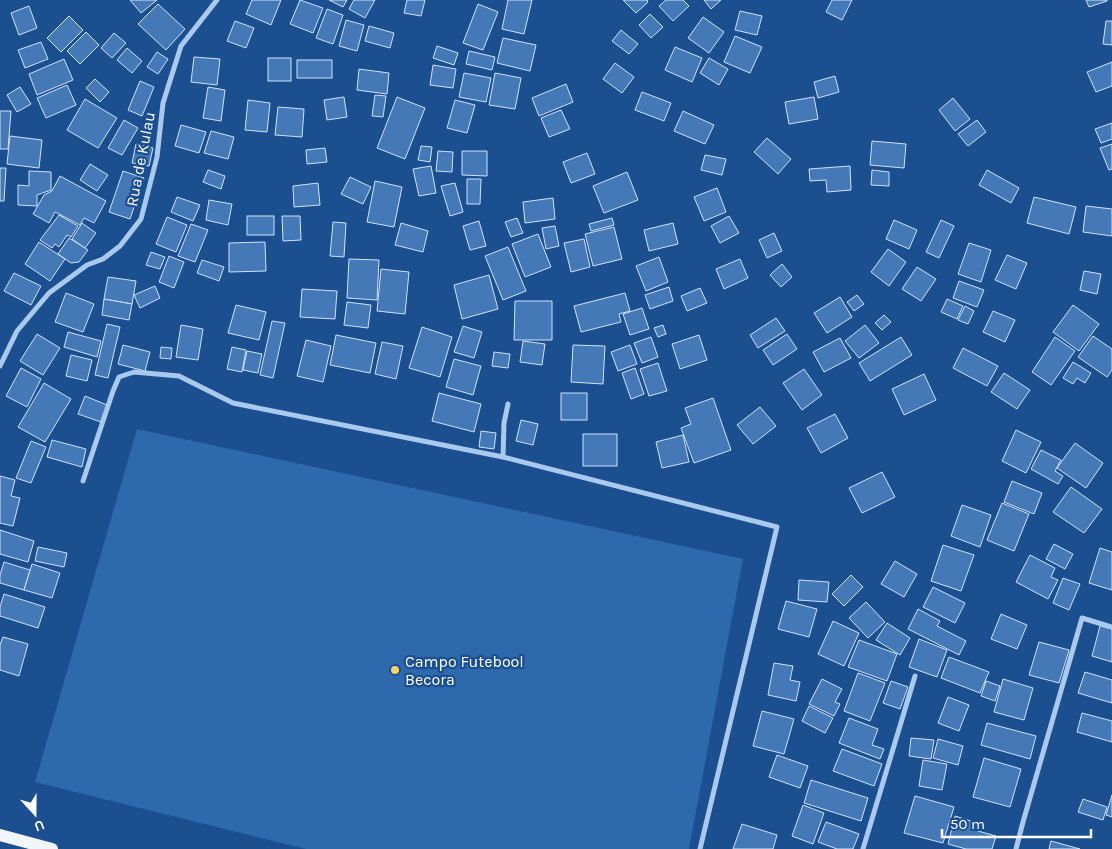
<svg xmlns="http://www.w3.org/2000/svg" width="1112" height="849" font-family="Karla,sans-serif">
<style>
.green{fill:#2e69ad}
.building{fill:#4478b7;stroke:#cfe3fa}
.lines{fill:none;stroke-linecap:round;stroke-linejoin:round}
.street{stroke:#a9c9ee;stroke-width:5}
.primary{stroke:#f0f6ff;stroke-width:12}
.poi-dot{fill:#ffd166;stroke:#1b4f8f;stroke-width:2}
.labels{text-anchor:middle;stroke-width:4.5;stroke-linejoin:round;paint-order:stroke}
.street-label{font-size:16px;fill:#fff;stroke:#1b4f8f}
.poi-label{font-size:16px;fill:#fff;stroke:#1b4f8f;text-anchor:start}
</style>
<rect width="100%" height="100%" fill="#1b4f8f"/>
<polygon class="green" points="137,429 743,559 689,849 306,849 35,782"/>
<g class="building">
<polygon points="130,0 157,0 141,13"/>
<polygon points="252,0 281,0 271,25 246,14"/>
<polygon points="300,0 323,8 313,33 290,24"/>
<polygon points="329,0 347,0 343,7"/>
<polygon points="354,0 375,0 365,18 349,9"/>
<polygon points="407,0 425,0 421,16 404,13"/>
<polygon points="508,0 532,0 524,34 502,29"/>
<polygon points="623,0 647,0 648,2 636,13"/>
<polygon points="666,0 683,0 689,6 673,21 659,6"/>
<polygon points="704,0 721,0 711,9"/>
<polygon points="832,0 852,0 842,20 826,12"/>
<polygon points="1086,0 1107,0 1107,1 1089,7"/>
<polygon points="158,4 185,29 166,50 138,24"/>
<polygon points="478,4 498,12 483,50 463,43"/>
<polygon points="29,6 37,28 19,35 11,13"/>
<polygon points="327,9 343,15 333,44 316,38"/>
<polygon points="740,11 762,16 757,35 735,30"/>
<polygon points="650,14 663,27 651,38 639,25"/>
<polygon points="69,16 83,30 61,52 47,38"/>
<polygon points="703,17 724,32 709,53 688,38"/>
<polygon points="346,20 364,25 357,51 339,46"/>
<polygon points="235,21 254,28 246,48 227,41"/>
<polygon points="1106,21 1112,21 1112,45 1103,44"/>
<polygon points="369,26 394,33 390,48 365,41"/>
<polygon points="621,30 638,44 629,54 612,41"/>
<polygon points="86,32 99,45 80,64 67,51"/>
<polygon points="114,33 126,43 112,58 101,48"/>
<polygon points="735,36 762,47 750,73 724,62"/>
<polygon points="503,38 536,45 530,71 497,63"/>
<polygon points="41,42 48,59 25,68 18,50"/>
<polygon points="437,46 458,53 454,65 433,58"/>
<polygon points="675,47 702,58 692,82 665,70"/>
<polygon points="127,48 142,61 132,73 117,60"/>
<polygon points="469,51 495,57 492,70 466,64"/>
<polygon points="157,52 168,59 158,74 147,67"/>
<polygon points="194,57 220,59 217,85 191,82"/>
<rect x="268" y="58" width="23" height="23"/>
<polygon points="709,58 728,69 719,85 700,73"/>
<polygon points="64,59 73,80 37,95 29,74"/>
<rect x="297" y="60" width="35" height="18"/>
<polygon points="1112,62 1112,86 1096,92 1087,72"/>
<polygon points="615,63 634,77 622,93 603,79"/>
<polygon points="433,65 456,69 453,88 430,85"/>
<polygon points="359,69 389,73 387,94 357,90"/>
<polygon points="464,73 491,78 486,102 459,97"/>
<polygon points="495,73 521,78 515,109 489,105"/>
<polygon points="835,76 839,92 818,98 814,82"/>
<polygon points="95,79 109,92 100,102 86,88"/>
<polygon points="140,81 154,87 142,116 128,110"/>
<polygon points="566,84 573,102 539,116 532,98"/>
<polygon points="67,85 76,105 46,118 37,98"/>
<polygon points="20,87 31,104 17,112 7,95"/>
<polygon points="208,87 225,90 221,121 203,118"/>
<polygon points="642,92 671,103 664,121 635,110"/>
<polygon points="375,95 386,96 383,117 372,116"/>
<polygon points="344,97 347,117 327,120 324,100"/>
<polygon points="397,97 425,108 405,159 377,148"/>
<polygon points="814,97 818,119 789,124 785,102"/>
<polygon points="953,98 970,119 955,131 939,110"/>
<polygon points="85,99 117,118 98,148 67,130"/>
<polygon points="248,100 270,103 267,132 245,130"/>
<polygon points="455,100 475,105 467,133 447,128"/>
<polygon points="278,107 304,109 302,137 275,135"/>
<polygon points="561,110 570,129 549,137 541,118"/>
<polygon points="0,111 11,111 8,149 0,149"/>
<polygon points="683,111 714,125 705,144 674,131"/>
<polygon points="124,120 138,128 122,155 108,148"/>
<polygon points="977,120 986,132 968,146 958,134"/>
<polygon points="1112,123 1112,139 1101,143 1095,129"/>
<polygon points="181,125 206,132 199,153 175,146"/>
<polygon points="211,131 234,137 228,159 204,153"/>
<polygon points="10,136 42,140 39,168 7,164"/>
<polygon points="767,138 791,159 778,174 754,152"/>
<polygon points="872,141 906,144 904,168 870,165"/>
<polygon points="136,144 153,148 149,166 132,163"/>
<polygon points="1112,144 1112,169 1109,170 1100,148"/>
<polygon points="421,146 432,147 430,162 418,160"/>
<polygon points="325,148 327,162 307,164 306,150"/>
<polygon points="438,151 453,152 452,172 436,171"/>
<polygon points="462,151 487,151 487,176 462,175"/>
<polygon points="587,153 595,174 571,183 563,162"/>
<polygon points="705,155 726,159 722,175 701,170"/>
<polygon points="90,164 108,175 97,191 80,180"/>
<polygon points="431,166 436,193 419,196 413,169"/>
<polygon points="850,166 851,190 827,192 826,180 810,181 809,169"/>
<polygon points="0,168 6,168 4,201 0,201"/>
<polygon points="208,170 225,176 221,189 203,182"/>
<polygon points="872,170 889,172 889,186 871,185"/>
<polygon points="987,170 1019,188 1011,203 979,185"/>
<polygon points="29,171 51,172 51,190 37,195 37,206 18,205 18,185 29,186"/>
<polygon points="123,171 144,178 130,219 109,212"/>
<polygon points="627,172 638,200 604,213 593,186"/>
<polygon points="60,176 106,201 94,223 84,218 80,225 55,212 49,223 33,214 44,195 52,191"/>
<polygon points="350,177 371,187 363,204 341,194"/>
<polygon points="467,179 481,179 480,204 467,204"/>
<polygon points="375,181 402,187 394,227 367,222"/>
<polygon points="318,183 320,205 294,207 293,186"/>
<polygon points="455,183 463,212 450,216 441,186"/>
<polygon points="717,188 726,212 704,221 694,197"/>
<polygon points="177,197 200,205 193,221 171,212"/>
<polygon points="1034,197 1076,207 1069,234 1027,223"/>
<polygon points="553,198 555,219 525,223 523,202"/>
<polygon points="209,200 232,204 228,225 206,220"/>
<polygon points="1086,206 1112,209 1112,236 1083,232"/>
<polygon points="59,215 78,226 71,237 67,235 59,247 55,244 52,248 40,240"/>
<rect x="247" y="216" width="27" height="19"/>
<polygon points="282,216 300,216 301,240 283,241"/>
<polygon points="729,216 739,233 720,243 711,226"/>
<polygon points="167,217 187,225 176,252 156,244"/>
<polygon points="517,218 523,233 511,237 505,222"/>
<polygon points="612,218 614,225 591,231 589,224"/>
<polygon points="894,220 917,230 909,249 886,239"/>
<polygon points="941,220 954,226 939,258 926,252"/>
<polygon points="479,221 486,246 470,250 463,226"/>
<polygon points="333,222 346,223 344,257 330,256"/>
<polygon points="82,223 96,233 85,248 72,239"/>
<polygon points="401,223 428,231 423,252 395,245"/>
<polygon points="673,223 678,244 649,251 644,230"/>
<polygon points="191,224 208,230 195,262 178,256"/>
<polygon points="555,226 559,246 546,249 542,228"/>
<polygon points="614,227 622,259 593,266 585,234"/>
<polygon points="774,233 782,251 767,258 759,240"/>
<polygon points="538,234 551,267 525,277 512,244"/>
<polygon points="69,238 88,250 79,262 71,263 58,254"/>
<polygon points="584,239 590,267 571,272 564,243"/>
<polygon points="39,242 65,259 50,281 25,264"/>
<polygon points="265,242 266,271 229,272 229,243"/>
<polygon points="969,243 991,250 981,282 958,274"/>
<polygon points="508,247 526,291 503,300 485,256"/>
<polygon points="888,249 906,262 889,286 871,272"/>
<polygon points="151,252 165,257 160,269 146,265"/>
<polygon points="1007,255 1027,263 1016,289 995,280"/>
<polygon points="169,256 184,262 174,288 159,282"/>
<polygon points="659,257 668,282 646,291 636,266"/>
<polygon points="349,259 379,260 377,300 347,298"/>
<polygon points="740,259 748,278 724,289 716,269"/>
<polygon points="202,260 224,267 219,281 197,273"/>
<polygon points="782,264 792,277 781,287 770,275"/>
<polygon points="917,267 936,279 921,301 902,289"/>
<polygon points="381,269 409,272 405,314 377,311"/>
<polygon points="1084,271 1101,274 1097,294 1080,290"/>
<polygon points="14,273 41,286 31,305 4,291"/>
<polygon points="489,275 498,309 462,319 454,285"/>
<polygon points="108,277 136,281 132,304 104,299"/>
<polygon points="959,281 984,290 977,307 953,298"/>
<polygon points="155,286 160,298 140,308 134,295"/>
<polygon points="669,287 673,301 650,309 645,295"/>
<polygon points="700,288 707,303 687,311 681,296"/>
<polygon points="302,289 337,291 335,319 300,317"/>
<polygon points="66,293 94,304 83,332 55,322"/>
<polygon points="625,293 630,311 619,314 621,322 581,332 574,306"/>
<polygon points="857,295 864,304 854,311 847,302"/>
<polygon points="840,297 852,317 827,333 814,313"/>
<polygon points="104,299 132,304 129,320 102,315"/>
<polygon points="947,299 963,306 957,319 941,312"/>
<polygon points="515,301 552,301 552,340 514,340"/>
<polygon points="347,302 371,305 368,328 344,325"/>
<polygon points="236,305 266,312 259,340 228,333"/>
<polygon points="1073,305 1099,324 1079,351 1053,332"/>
<polygon points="965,306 974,311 968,324 958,320"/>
<polygon points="642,308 649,329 630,335 623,314"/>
<polygon points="993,311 1015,320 1005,342 983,332"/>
<polygon points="884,315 891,322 882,330 875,323"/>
<polygon points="776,318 785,331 758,348 750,335"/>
<polygon points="272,321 285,323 273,378 260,375"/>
<polygon points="107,324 120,327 108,378 95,375"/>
<polygon points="181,325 203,329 198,360 176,357"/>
<polygon points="663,325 666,334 658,337 654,328"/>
<polygon points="865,325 879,343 859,358 845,341"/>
<polygon points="463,326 482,332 474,358 454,352"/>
<polygon points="422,327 452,337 440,377 409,368"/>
<polygon points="68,332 101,341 97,357 64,347"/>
<polygon points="37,334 60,348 43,375 20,361"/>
<polygon points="787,334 797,349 773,365 763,350"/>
<polygon points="336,335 376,343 370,373 330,365"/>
<polygon points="699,335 707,360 680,369 672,344"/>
<polygon points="1093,336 1112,349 1112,370 1107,377 1078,357"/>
<polygon points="651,337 658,357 642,363 634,343"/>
<polygon points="901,337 912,355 870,381 859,363"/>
<polygon points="1055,337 1075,351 1051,385 1032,372"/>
<polygon points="840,338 851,358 824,372 813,352"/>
<polygon points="306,340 331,346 323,382 297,376"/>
<polygon points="523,341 545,344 542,365 520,362"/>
<polygon points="382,342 403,346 396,379 375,374"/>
<polygon points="123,345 150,352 145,371 118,364"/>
<polygon points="573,345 605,346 603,384 571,382"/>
<polygon points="630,345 637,364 618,371 611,352"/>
<polygon points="161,347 172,348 171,359 160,358"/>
<polygon points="232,347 246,350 242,372 227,369"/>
<polygon points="963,348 998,366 987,386 953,368"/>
<polygon points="247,351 262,354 258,373 243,370"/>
<polygon points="494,352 510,354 508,368 492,366"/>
<polygon points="71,355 92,360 87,381 66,376"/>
<polygon points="454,359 481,366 473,395 446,387"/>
<polygon points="1073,362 1091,373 1085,383 1077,378 1073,384 1063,378"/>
<polygon points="658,363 667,391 649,396 640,369"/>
<polygon points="21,368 41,379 27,407 6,396"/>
<polygon points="635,368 644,394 631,399 622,373"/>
<polygon points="804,369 822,395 802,410 783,383"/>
<polygon points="1004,373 1030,390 1017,409 991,392"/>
<polygon points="924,374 936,400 904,415 892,389"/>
<polygon points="44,383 71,399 45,442 18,427"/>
<polygon points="439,393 481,404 474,432 432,421"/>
<rect x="561" y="393" width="26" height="27"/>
<polygon points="85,396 107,405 101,422 78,414"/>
<polygon points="713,398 731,450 694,463 681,428 691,424 685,408"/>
<polygon points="760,407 776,426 753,444 737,425"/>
<polygon points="835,414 848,438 821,453 807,428"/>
<polygon points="521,420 538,424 533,445 516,441"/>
<polygon points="1016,430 1041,442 1026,473 1002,461"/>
<polygon points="481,431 496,433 494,449 479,447"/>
<rect x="583" y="434" width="34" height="32"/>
<polygon points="683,435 689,462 662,468 656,442"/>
<polygon points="52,440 86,449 82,467 47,457"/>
<polygon points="31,441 46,447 31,483 16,478"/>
<polygon points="1075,443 1103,463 1086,488 1057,468"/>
<polygon points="1041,450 1061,460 1055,471 1063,476 1058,484 1031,469"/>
<polygon points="882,472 895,497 862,513 849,488"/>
<polygon points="0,476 15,480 11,496 20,498 13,526 0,523"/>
<polygon points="1012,481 1042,493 1034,514 1004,502"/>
<polygon points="1071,487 1102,509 1084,533 1053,512"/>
<polygon points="1002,503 1029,514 1014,551 987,540"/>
<polygon points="962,505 991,515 980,547 951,536"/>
<polygon points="0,530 34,541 28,562 0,554"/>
<polygon points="1054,544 1073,554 1065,569 1046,559"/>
<polygon points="943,545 974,555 961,591 931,581"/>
<polygon points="38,547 67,553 64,567 35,561"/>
<polygon points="1100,548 1112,552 1112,590 1089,583"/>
<polygon points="1030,555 1055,568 1051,577 1058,580 1048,599 1016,582"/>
<polygon points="895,561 917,574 904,597 881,584"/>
<polygon points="4,562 30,570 24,590 0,583 0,575"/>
<polygon points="32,564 60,573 52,598 24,590"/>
<polygon points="851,575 863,587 844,606 832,594"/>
<polygon points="1063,578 1080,584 1069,610 1053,603"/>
<polygon points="799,580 829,582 827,602 798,600"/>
<polygon points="933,587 965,603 955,623 923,607"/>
<polygon points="4,594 45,607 38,628 0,616 0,607"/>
<polygon points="786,601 817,609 809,637 778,629"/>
<polygon points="866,602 885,622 868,638 849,618"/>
<polygon points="918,609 940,621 937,626 966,641 959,655 908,629"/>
<polygon points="1001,614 1027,625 1017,649 991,639"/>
<polygon points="833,621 859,633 844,666 818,654"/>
<polygon points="887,623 910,638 900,655 876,640"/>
<polygon points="1100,626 1112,629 1112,662 1092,656"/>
<polygon points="3,637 28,644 19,676 0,670 0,645"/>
<polygon points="919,639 947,650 937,677 909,667"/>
<polygon points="859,640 897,654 887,681 848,667"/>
<polygon points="1039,642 1069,650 1059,683 1029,675"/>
<polygon points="949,657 989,672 980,693 941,678"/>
<polygon points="774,663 793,666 790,680 800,682 796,701 768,695"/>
<polygon points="1085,672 1112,680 1112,703 1078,693"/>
<polygon points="858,673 885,683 870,721 844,711"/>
<polygon points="822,679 842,689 835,702 840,704 834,716 809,704"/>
<polygon points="1003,679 1033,688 1024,720 994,712"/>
<polygon points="891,681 908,687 900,709 883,703"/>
<polygon points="986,681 1000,686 995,701 981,696"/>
<polygon points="948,697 969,705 959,731 938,723"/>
<polygon points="809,706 833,718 825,733 802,721"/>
<polygon points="762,711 794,719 784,754 753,746"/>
<polygon points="1082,713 1112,721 1112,742 1077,732"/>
<polygon points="849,718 878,729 872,745 884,749 880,759 839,743"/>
<polygon points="987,723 1036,736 1030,759 981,745"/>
<polygon points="911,738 934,740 931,759 909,756"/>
<polygon points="938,739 963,746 958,765 933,758"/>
<polygon points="842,749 882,764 874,786 833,771"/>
<polygon points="777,755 808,766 800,788 769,777"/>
<polygon points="984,758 1021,769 1010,807 973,797"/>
<polygon points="923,760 947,764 942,790 919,786"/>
<polygon points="811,780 868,798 861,821 804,803"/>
<polygon points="1112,795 1112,817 1106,815"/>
<polygon points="915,796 954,807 943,843 904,833"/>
<polygon points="1083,799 1107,807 1103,820 1078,812"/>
<polygon points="803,805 824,813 813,844 792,836"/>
<polygon points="955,816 980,824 978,831 996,836 992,849 966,849 948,844"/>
<polygon points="826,822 859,834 853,849 837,849 818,842"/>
<polygon points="742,824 777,835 773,849 733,849"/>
<polygon points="1051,841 1080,849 1049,849"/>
</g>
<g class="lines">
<g class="street">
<polyline points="0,366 17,331 49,293 87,265 103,259 120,246 141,219 157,157 163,103 181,46 217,0"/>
<polyline points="508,404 504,423 503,457 777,527 700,849"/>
<polyline points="83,481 113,391 119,377 134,372 179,376 233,403 503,457"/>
<polyline points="863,849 915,676"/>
<polyline points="1016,849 1023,822 1082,618 1112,627"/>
</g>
<polyline class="primary" points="0,835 52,849"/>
</g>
<circle class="poi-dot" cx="395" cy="670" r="5"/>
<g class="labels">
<g class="street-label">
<text transform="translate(140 159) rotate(-79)" y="6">Rua de Kulau</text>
</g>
<g class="poi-label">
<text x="405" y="667">Campo Futebool<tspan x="405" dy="18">Becora</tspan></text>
</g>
</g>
<g transform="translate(35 814) rotate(159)" stroke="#1b4f8f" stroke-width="4" paint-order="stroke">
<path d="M0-4L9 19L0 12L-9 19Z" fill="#ffffff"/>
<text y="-8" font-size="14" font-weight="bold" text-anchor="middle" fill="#ffffff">U</text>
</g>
<path d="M942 829v8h149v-8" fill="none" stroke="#ffffff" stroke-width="2.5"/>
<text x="950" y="829" font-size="15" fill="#ffffff" stroke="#1b4f8f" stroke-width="4" paint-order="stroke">50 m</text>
</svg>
